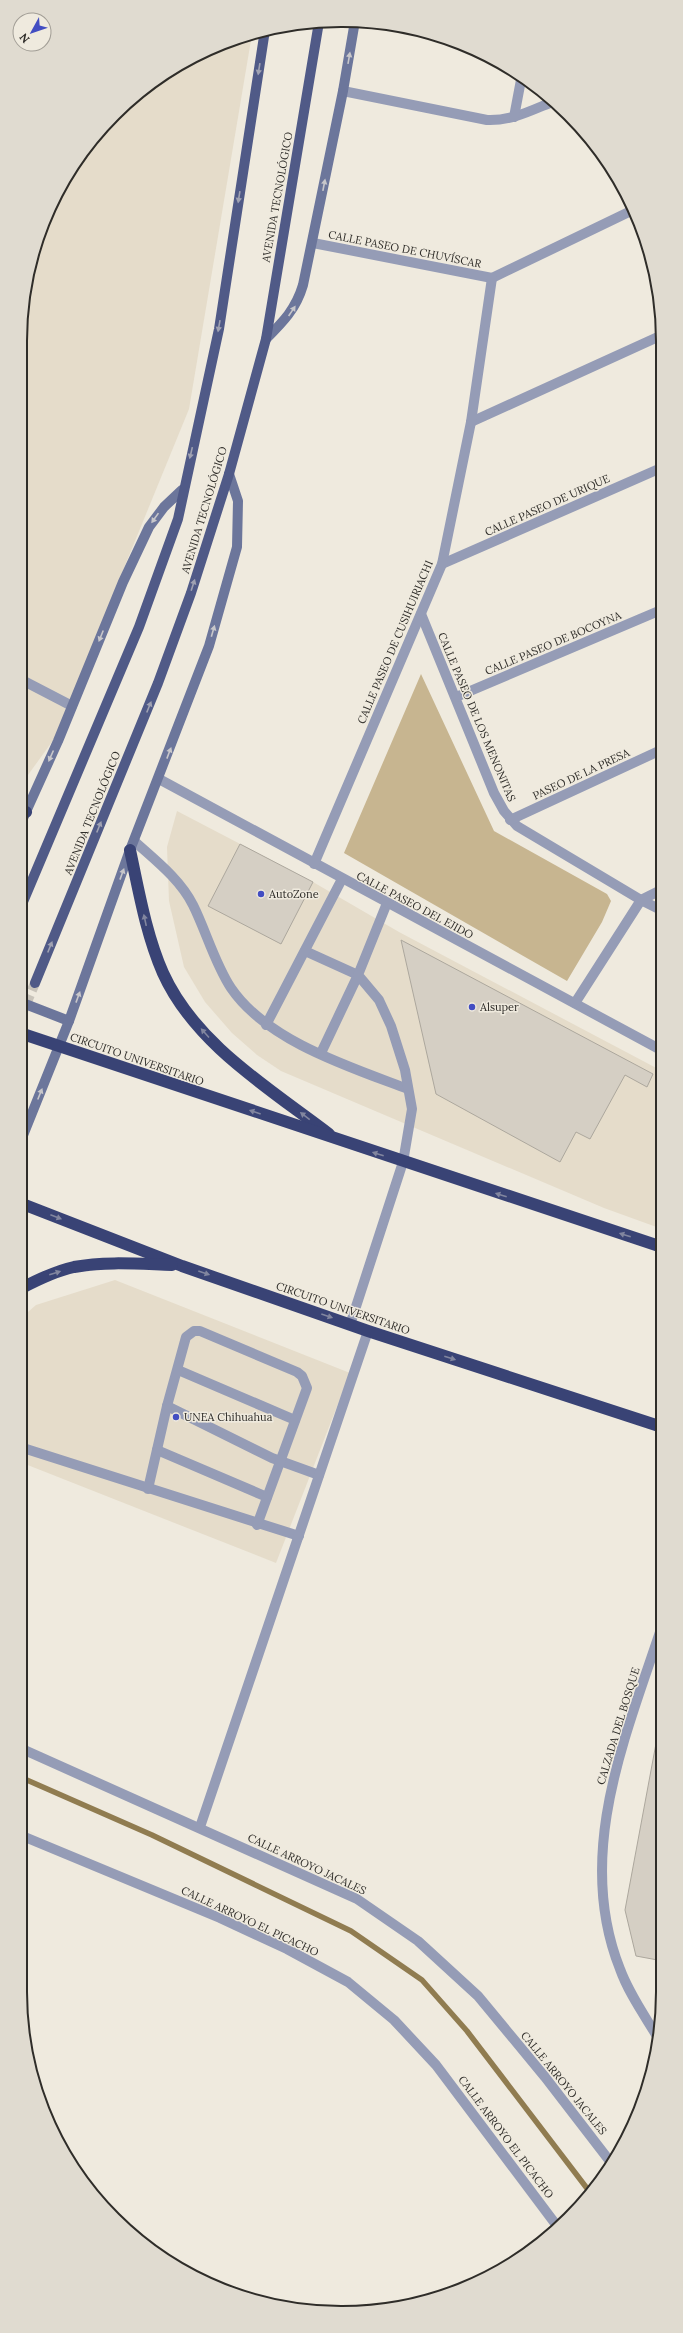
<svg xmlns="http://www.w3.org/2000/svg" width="683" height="2333" font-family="Lora,serif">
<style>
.built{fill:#e5dcca}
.green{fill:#c7b590}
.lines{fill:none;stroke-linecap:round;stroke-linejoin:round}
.stream{stroke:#907c50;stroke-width:5.5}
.building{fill:#d5cfc4;stroke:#aca79d}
.primary-tunnel{stroke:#c9c4ba;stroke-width:10;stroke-dasharray:10 5;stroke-linecap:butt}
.lane{stroke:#959cb6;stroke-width:10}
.street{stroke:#959cb6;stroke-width:10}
.secondary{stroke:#6c769b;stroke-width:10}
.primary{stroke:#505a87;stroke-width:10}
.highway{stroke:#394375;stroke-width:12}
.oneway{fill:#c8c7ca}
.oneway2{fill:#a0a2b2}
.oneway3{fill:#82869f}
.poi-dot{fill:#424dc2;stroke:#efeade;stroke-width:1.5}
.labels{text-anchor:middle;stroke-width:3;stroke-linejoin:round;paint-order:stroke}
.street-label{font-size:11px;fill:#2f2d29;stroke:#efeade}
.poi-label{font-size:11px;fill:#2f2d29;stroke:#efeade;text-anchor:start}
.rim{fill:none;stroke:#2f2d29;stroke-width:2}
</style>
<rect width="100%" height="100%" fill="#efeade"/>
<g class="built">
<polygon points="252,34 189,409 54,739 20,786 20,342 26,279 44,219 74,163 114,114 163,74 218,45"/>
<polygon points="177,811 313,882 399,932 662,1071 662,1229 604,1208 281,1071 257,1055 232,1033 205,1002 184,967 169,901 167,847"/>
<polygon points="115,1280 350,1373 276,1563 20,1462 20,1319 36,1305"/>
</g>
<polygon class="green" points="421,674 494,831 607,894 611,901 602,922 567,981 344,853"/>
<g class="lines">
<polyline class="stream" points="20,1777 152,1835 351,1931 422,1980 467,2031 589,2191"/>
</g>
<g class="building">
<polygon points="240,844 313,882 281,944 208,906"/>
<polygon points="401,940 653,1074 647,1087 625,1075 590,1139 576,1132 560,1162 436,1094"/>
<polygon points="663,1706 663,1961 636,1956 625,1910"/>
</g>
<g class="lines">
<polyline class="primary-tunnel" points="20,1018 35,983"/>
<g class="lane">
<polyline points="20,679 72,706"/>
<path d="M 134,841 C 155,860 180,879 193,905 C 206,931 215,964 231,988 C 267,1041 350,1067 408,1089"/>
<polyline points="305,951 358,975 321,1053"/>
<polyline points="266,1025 342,879"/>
<polyline points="350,1325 403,1162 412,1109 405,1070 391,1026 379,1000 358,975 387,903"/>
<polyline points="178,1370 295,1420"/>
<polyline points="167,1406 272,1458 319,1475"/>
<polyline points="20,1447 299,1536"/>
<polyline points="157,1450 267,1497"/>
<polyline points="148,1489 167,1406 186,1337 194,1331 200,1331 297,1372 302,1376 307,1388 257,1525"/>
<polyline points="200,1827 368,1331"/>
</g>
<g class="street">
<path d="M 343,91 L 487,120 C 511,121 530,111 552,102"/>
<polyline points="514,117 521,80"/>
<polyline points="313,243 492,278"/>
<polyline points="492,278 633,210"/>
<polyline points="471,422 660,336"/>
<polyline points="442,564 661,468"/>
<polyline points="421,614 494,793 504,811 517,826 641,900 661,910"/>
<polyline points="456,697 661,610"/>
<polyline points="159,779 661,1050"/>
<polyline points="510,820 661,750"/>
<polyline points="314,864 442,564 471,422 492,278"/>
<polyline points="575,1003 641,900 661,890"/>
<polyline points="20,1748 357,1899 418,1941 478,1996 545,2077 612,2164"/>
<polyline points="20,1835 220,1918 287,1949 348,1982 394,2020 436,2065 557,2226"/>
<path d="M 658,2038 C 645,2016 629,1994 620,1969 C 574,1854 626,1735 662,1626"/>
</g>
<g class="secondary">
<path d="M 266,339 C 283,322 296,309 303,285 L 343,91 L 355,21"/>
<polyline points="20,825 58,741 123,582 149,527 164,507 182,490"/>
<polyline points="20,1002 69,1021"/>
<polyline points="20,1143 69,1021 130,850 209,646 237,547 238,501 229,474"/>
</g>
<g class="primary">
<polyline points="20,909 139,627 178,519 219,329 265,30"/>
<polyline points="35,983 158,683 191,593 229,474 266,339 319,22"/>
</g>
<g class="highway">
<polyline points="20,815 26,812"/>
<path d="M 130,850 C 139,892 146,934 163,973 C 195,1044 269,1088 329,1134"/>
<polyline points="20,1033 662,1247"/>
<polyline points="20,1203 182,1266 368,1331 662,1427"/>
<path d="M 20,1289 C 37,1280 55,1271 74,1267 C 106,1261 140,1264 172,1265"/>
</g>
</g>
<defs><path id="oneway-solid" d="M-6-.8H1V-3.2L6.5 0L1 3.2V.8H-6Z"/></defs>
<g class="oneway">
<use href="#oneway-solid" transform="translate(349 58) rotate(-80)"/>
<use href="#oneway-solid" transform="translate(324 185) rotate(-79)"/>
<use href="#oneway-solid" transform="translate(292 311) rotate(-56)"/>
<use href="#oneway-solid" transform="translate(155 518) rotate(125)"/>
<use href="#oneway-solid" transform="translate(213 631) rotate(-74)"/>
<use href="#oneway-solid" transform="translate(101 636) rotate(112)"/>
<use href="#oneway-solid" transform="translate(169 753) rotate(-69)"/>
<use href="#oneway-solid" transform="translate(51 756) rotate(114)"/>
<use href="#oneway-solid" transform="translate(122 874) rotate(-70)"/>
<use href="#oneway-solid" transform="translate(78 997) rotate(-70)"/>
<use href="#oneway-solid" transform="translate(40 1094) rotate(-68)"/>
</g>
<g class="oneway2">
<use href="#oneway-solid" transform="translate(259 69) rotate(99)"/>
<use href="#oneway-solid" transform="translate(239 197) rotate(99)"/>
<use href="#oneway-solid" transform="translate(219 326) rotate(100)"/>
<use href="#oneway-solid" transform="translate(191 453) rotate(103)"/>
<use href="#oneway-solid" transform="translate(193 585) rotate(-72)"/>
<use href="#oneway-solid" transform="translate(149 707) rotate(-68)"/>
<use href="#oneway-solid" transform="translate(99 827) rotate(-68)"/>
<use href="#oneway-solid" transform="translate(50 947) rotate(-68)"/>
</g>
<g class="oneway3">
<use href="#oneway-solid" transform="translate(145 920) rotate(-102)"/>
<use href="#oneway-solid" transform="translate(205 1033) rotate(-132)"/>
<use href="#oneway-solid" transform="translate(255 1112) rotate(-161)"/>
<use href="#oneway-solid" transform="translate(305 1116) rotate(-142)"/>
<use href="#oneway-solid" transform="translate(378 1154) rotate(-162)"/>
<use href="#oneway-solid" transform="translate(501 1195) rotate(-162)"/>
<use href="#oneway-solid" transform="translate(56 1217) rotate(21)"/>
<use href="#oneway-solid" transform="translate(625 1235) rotate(-162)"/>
<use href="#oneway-solid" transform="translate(55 1273) rotate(-18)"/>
<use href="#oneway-solid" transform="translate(204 1273) rotate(19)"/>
<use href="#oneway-solid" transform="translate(327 1316) rotate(19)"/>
<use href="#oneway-solid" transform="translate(450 1358) rotate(18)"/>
</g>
<g class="poi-dot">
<circle cx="261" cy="894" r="4"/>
<circle cx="472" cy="1007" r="4"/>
<circle cx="176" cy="1417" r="4"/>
</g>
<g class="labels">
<g class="street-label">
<text transform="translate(277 197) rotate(-80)" y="4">AVENIDA TECNOLÓGICO</text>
<text transform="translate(405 249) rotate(11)" y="4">CALLE PASEO DE CHUVÍSCAR</text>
<text transform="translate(547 505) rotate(-24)" y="4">CALLE PASEO DE URIQUE</text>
<text transform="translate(204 510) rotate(-73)" y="4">AVENIDA TECNOLÓGICO</text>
<text transform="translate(395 642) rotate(-67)" y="4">CALLE PASEO DE CUSIHUIRIACHI</text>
<text transform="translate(553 643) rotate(-23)" y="4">CALLE PASEO DE BOCOYNA</text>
<text transform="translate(477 717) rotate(67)" y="4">CALLE PASEO DE LOS MENONITAS</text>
<text transform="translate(581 774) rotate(-25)" y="4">PASEO DE LA PRESA</text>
<text transform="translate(92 813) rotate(-68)" y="4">AVENIDA TECNOLÓGICO</text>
<text transform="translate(415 905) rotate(28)" y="4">CALLE PASEO DEL EJIDO</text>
<text transform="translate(137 1059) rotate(19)" y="4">CIRCUITO UNIVERSITARIO</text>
<text transform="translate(343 1308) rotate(19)" y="4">CIRCUITO UNIVERSITARIO</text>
<text transform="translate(618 1726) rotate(-73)" y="4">CALZADA DEL BOSQUE</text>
<text transform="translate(307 1864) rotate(25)" y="4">CALLE ARROYO JACALES</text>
<text transform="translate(250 1921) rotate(25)" y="4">CALLE ARROYO EL PICACHO</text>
<text transform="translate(564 2083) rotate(51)" y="4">CALLE ARROYO JACALES</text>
<text transform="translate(506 2137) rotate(53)" y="4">CALLE ARROYO EL PICACHO</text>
</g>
<g class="poi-label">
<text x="269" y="898">AutoZone</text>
<text x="480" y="1011">Alsuper</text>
<text x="184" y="1421">UNEA Chihuahua</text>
</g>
</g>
<path d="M0 0H683V2333H0ZM341 27H342A314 314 0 0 1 656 341V1992A314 314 0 0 1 342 2306H341A314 314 0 0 1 27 1992V341A314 314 0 0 1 341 27Z" fill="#e0dbd0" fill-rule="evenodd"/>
<path class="rim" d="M341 27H342A314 314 0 0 1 656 341V1992A314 314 0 0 1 342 2306H341A314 314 0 0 1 27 1992V341A314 314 0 0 1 341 27Z"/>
<g transform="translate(32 32) rotate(230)"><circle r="19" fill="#efeade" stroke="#a29e96"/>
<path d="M0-3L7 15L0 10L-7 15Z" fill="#424dc2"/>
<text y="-6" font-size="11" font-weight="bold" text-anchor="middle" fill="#2f2d29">N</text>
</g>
</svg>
